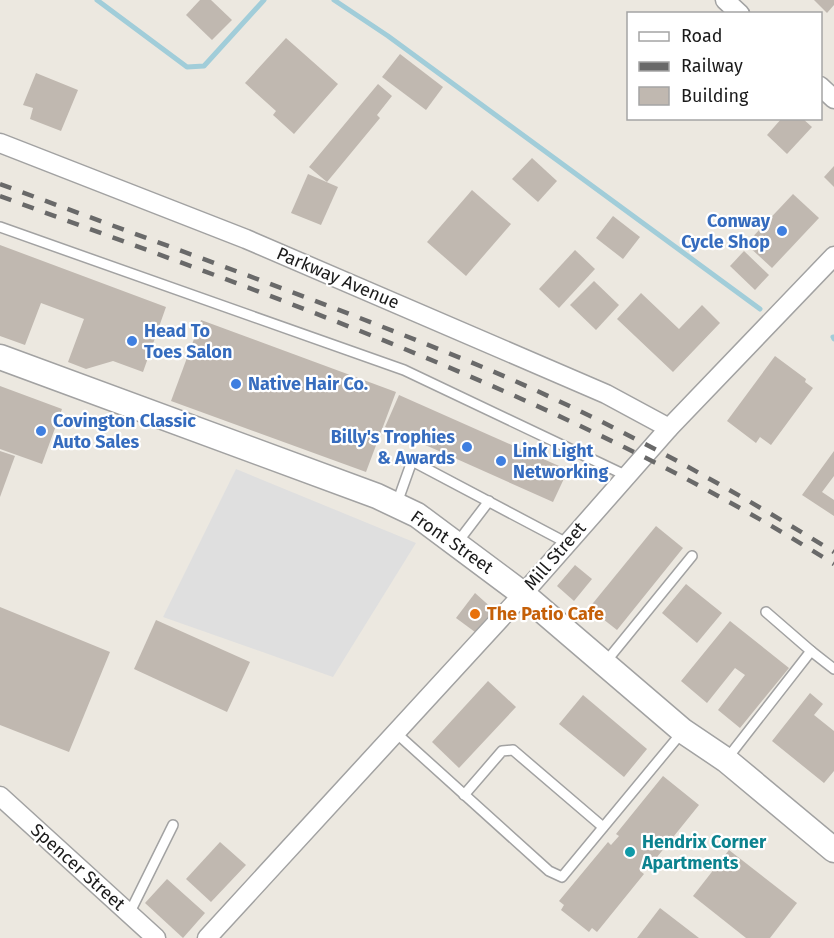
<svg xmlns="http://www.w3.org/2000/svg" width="834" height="938" font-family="'Fira Sans',sans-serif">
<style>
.parking{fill:#dfdfdf}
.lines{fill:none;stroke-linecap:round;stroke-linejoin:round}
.stream{stroke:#a1cdd9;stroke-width:5}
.building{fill:#c0b8b0}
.service-casing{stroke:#a2a2a2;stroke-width:12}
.minor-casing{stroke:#a2a2a2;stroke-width:21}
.tertiary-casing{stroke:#a2a2a2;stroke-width:27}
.service{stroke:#fff;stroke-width:9}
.minor{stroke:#fff;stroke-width:18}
.tertiary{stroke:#fff;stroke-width:24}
.rail{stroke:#696969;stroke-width:4.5;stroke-dasharray:12 12;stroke-linecap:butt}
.shop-dot{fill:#3f7fe0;stroke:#fff;stroke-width:2}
.food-dot{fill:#e8710a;stroke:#fff;stroke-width:2}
.culture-dot{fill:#0f9aa8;stroke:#fff;stroke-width:2}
.labels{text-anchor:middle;stroke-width:4.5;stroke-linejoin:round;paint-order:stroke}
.shop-label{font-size:18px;font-weight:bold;fill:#366cbe;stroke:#fff;text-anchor:start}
.street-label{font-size:18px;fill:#1b1b1b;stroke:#fff}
.food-label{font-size:18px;font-weight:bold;fill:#c56008;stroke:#fff;text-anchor:start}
.culture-label{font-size:18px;font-weight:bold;fill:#0d838f;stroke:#fff;text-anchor:start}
</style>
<rect width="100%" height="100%" fill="#ece8e0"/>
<polygon class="parking" points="236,469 416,543 333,677 163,617"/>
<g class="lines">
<g class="stream">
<polyline points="97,0 187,67 204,66 264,0"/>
<polyline points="334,0 388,36 760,309"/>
<polyline points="833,337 834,339"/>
</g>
</g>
<g class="building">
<polygon points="200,0 211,0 232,20 212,40 186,15"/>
<polygon points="814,0 834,0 834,5 827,13"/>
<polygon points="286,38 338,84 294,134 273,115 276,111 245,83"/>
<polygon points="400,54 443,87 426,110 382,77"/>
<polygon points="36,73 78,90 61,131 30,119 33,108 23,105"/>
<polygon points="378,84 392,96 377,115 380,118 327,182 309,167"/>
<polygon points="782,118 802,118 812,127 787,154 767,135"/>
<polygon points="532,158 557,181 538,202 512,179"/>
<polygon points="834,166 834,187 824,177"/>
<polygon points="308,174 338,187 321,225 291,213"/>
<polygon points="472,190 511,224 466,276 427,242"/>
<polygon points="793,194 819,218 772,268 746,244"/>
<polygon points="613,216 640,237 623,259 596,238"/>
<polygon points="0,245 166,307 143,372 113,361 86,369 68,362 84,319 41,303 25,345 0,336"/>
<polygon points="575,250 595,269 559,308 539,289"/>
<polygon points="744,251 769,275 755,290 730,266"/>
<polygon points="594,281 619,305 596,330 570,305"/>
<polygon points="641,293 679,329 702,305 720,323 673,372 617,319"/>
<polygon points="201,320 396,392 366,472 171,401"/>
<polygon points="775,356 806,379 805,382 813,388 771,445 760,437 756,443 727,421"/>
<polygon points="0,386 62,409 42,464 0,449"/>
<polygon points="399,395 568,470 553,502 385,427"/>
<polygon points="0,451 15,456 0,497"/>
<polygon points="834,451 834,476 822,492 834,500 834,516 802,495"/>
<polygon points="656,526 683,548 617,630 589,608"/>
<polygon points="575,565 592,579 574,601 557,586"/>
<polygon points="686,584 722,613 697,643 662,613"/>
<polygon points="475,593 494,610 475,632 456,618"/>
<polygon points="0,607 110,652 69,752 0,725"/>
<polygon points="156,620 250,662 227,712 134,669"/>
<polygon points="730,621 789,668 740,728 718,710 745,675 735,668 707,703 681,681"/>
<polygon points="488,681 516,707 459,768 432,742"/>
<polygon points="810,693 823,704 814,715 834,731 834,771 824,783 772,741"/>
<polygon points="583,695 647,749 624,777 559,724"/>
<polygon points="663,776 699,805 653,862 649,860 640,871 644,874 597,932 592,928 589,932 561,910 564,905 559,901 608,842 611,845 619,836 616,834"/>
<polygon points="220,842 246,865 211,902 186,879"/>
<polygon points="729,850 797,903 770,938 746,938 693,896"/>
<polygon points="167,879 205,913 183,938 145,903"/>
<polygon points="660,908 699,938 637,938"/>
</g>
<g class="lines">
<g class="service-casing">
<g id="service">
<polyline points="0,227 404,370 625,475"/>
<polyline points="397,503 412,461 567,543"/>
<polyline points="457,543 489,501"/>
<polyline points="811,651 834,669"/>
<polyline points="604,664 692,556"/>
<polyline points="395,732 549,871 562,877 683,731"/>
<polyline points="726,760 811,651 766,612"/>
<polyline points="464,795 502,751 513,750 603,827"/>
<polyline points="129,914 173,825"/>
</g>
</g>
<g class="minor-casing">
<g id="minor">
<polyline points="725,0 740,14"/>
<polyline points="820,86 834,99"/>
<polyline points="0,143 246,239 606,394 669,428"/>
<polyline points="0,796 156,938"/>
<polyline points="207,938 523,594 669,428 834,256"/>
</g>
</g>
<g class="tertiary-casing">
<polyline id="tertiary" points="0,357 377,496 417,515 523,594 683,731 726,760 834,850"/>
</g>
<use href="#service" class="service"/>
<use href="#minor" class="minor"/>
<use href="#tertiary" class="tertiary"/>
<g class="rail">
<path d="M 0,184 C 156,242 314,298 468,361 C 595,413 717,480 834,552"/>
<path d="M 0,196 C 285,301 576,401 834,564"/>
</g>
</g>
<g class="shop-dot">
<circle cx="782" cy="231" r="6"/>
<circle cx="132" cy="341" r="6"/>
<circle cx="236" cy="384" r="6"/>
<circle cx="41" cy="431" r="6"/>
<circle cx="467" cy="447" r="6"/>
<circle cx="501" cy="461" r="6"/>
</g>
<circle class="food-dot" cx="475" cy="614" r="6"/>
<circle class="culture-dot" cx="630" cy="852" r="6"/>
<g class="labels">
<g class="shop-label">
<text x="770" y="227" text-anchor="end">Conway<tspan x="770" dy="21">Cycle Shop</tspan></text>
<text x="144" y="337">Head To<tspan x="144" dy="21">Toes Salon</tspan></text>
<text x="248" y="390">Native Hair Co.</text>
<text x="53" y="427">Covington Classic<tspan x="53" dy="21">Auto Sales</tspan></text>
<text x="455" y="443" text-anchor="end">Billy's Trophies<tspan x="455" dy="21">&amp; Awards</tspan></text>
<text x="513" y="457">Link Light<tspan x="513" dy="21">Networking</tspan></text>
</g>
<g class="street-label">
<text transform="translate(338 278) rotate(23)" y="6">Parkway Avenue</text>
<text transform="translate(452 542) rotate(35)" y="6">Front Street</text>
<text transform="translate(555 556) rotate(-49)" y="6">Mill Street</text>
<text transform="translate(78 867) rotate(42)" y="6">Spencer Street</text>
</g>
<g class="food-label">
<text x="487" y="620">The Patio Cafe</text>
</g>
<g class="culture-label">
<text x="642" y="848">Hendrix Corner<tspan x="642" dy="21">Apartments</tspan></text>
</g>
</g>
<rect x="627" y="12" width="195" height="108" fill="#ffffff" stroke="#a4a4a4" stroke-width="1.5"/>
<rect x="639" y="32" width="30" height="9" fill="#ffffff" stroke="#a4a4a4" stroke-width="1.5"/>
<text x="681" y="42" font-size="18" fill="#1b1b1b">Road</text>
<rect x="639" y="62" width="30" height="9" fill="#696969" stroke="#a4a4a4" stroke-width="1.5"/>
<text x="681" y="72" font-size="18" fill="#1b1b1b">Railway</text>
<rect x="639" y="87" width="30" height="18" fill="#c0b8b0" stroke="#a4a4a4" stroke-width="1.5"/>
<text x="681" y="102" font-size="18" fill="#1b1b1b">Building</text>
</svg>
